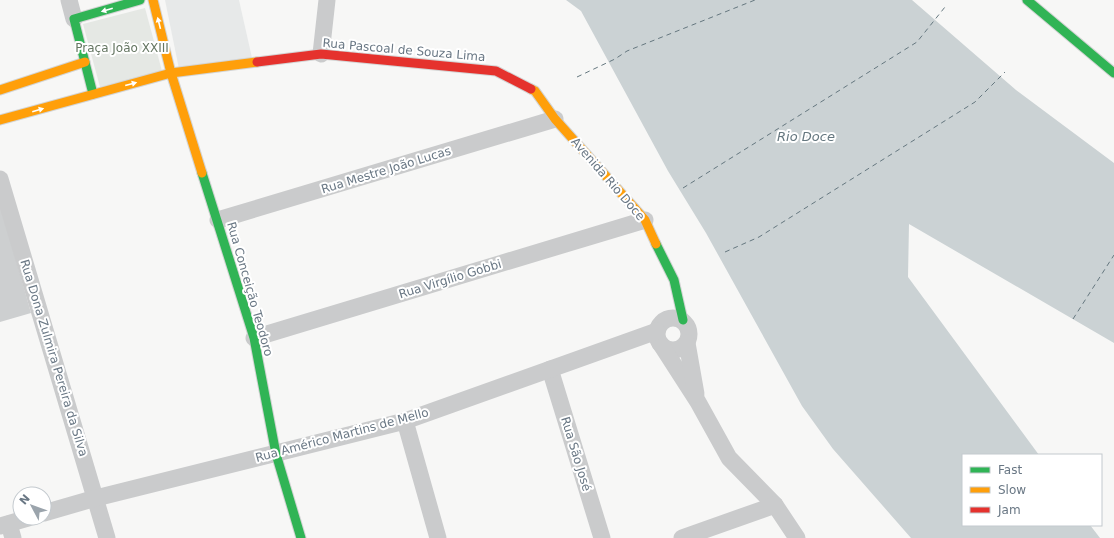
<svg xmlns="http://www.w3.org/2000/svg" width="1114" height="538" font-family="'DejaVu Sans',sans-serif">
<style>
.built{fill:#e7e9e9}
.green{fill:#e5e8e4}
.water{fill:#cbd2d4}
.lines{fill:none;stroke-linecap:round;stroke-linejoin:round}
.ferry{stroke:#65777f;stroke-width:1;stroke-dasharray:5 4;stroke-linecap:butt}
.building{fill:#cdcfd0}
.fast-casing{stroke:#d3d4d4;stroke-width:11}
.slow-casing{stroke:#d3d4d4;stroke-width:11}
.jam-casing{stroke:#d3d4d4;stroke-width:11}
.street{stroke:#cacbcc;stroke-width:17}
.fast{stroke:#30b455;stroke-width:9}
.slow{stroke:#ff9f0a;stroke-width:9}
.jam{stroke:#e5322d;stroke-width:9}
.oneway{fill:#fff}
.labels{text-anchor:middle;stroke-width:4;stroke-linejoin:round;paint-order:stroke}
.park-label{font-size:12px;fill:#667763;stroke:#fff}
.street-label{font-size:12px;fill:#697784;stroke:#fff}
.water-label{font-size:13px;font-style:italic;fill:#65777f;stroke:#fff}
</style>
<rect width="100%" height="100%" fill="#f7f7f6"/>
<polygon class="built" points="165,0 239,0 252,58 179,69"/>
<polygon class="green" points="145,8 162,71 100,87 83,24"/>
<polygon class="water" points="566,0 912,0 1016,90 1114,163 1114,343 909,224 908,277 1039,455 963,455 963,525 1090,525 1100,538 911,538 833,449 802,406 706,233 668,171 581,11"/>
<g class="lines">
<g class="ferry">
<polyline points="577,77 615,59 627,51 755,0"/>
<polyline points="683,188 917,42 945,7"/>
<polyline points="725,252 759,237 975,102 1005,72"/>
<polyline points="1073,319 1114,255"/>
</g>
</g>
<polygon class="building" points="0,204 31,313 0,322"/>
<g class="lines">
<g class="fast-casing">
<g id="fast">
<polyline points="1027,0 1114,73"/>
<polyline points="93,94 74,19 140,0"/>
<polyline points="202,173 254,338 276,454 301,538"/>
<polyline points="656,244 674,280 683,320"/>
</g>
</g>
<g class="slow-casing">
<g id="slow">
<polyline points="153,0 171,73 202,173"/>
<polyline points="531,89 535,91 555,119 645,220 656,244"/>
<polyline points="0,90 85,62"/>
<polyline points="0,120 171,73 257,62"/>
</g>
</g>
<g class="jam-casing">
<polyline id="jam" points="257,62 321,54 496,71 531,89"/>
</g>
<g class="street">
<polyline points="69,0 74,19"/>
<polyline points="321,54 327,0"/>
<polyline points="0,179 107,538"/>
<polyline points="218,220 555,119"/>
<circle cx="673" cy="334" r="16"/>
<polyline points="254,338 645,220"/>
<polyline points="660,343 698,402 729,458 775,505 797,538"/>
<polyline points="687,343 696,394"/>
<polyline points="550,369 602,538"/>
<polyline points="405,421 438,538"/>
<polyline points="44,513 96,498 405,421 657,331"/>
<polyline points="9,524 13,538"/>
<polyline points="0,526 28,518"/>
<polyline points="682,538 775,505"/>
</g>
<use href="#fast" class="fast"/>
<use href="#slow" class="slow"/>
<use href="#jam" class="jam"/>
</g>
<defs><path id="oneway-solid" d="M-6-.8H1V-3.2L6.5 0L1 3.2V.8H-6Z"/></defs>
<g class="oneway">
<use href="#oneway-solid" transform="translate(107 10) rotate(164)"/>
<use href="#oneway-solid" transform="translate(159 23) rotate(-104)"/>
<use href="#oneway-solid" transform="translate(131 84) rotate(-15)"/>
<use href="#oneway-solid" transform="translate(38 110) rotate(-16)"/>
</g>
<g class="labels">
<g class="park-label">
<text x="122" y="52">Praça João XXIII</text>
</g>
<g class="street-label">
<text transform="translate(404 50) rotate(5)" y="4">Rua Pascoal de Souza Lima</text>
<text transform="translate(386 170) rotate(-17)" y="4">Rua Mestre João Lucas</text>
<text transform="translate(608 179) rotate(49)" y="4">Avenida Rio Doce</text>
<text transform="translate(450 279) rotate(-17)" y="4">Rua Virgílio Gobbi</text>
<text transform="translate(250 289) rotate(74)" y="4">Rua Conceição Teodoro</text>
<text transform="translate(54 358) rotate(73)" y="4">Rua Dona Zulmira Pereira da Silva</text>
<text transform="translate(342 435) rotate(-15)" y="4">Rua Américo Martins de Mello</text>
<text transform="translate(576 454) rotate(73)" y="4">Rua São José</text>
</g>
<g class="water-label">
<text x="806" y="141">Rio Doce</text>
</g>
</g>
<rect x="962" y="454" width="140" height="72" fill="#ffffff" stroke="#c3c9ce"/>
<rect x="970" y="467" width="20" height="6" fill="#30b455" stroke="#c3c9ce"/>
<text x="998" y="474" font-size="12" fill="#697784">Fast</text>
<rect x="970" y="487" width="20" height="6" fill="#ff9f0a" stroke="#c3c9ce"/>
<text x="998" y="494" font-size="12" fill="#697784">Slow</text>
<rect x="970" y="507" width="20" height="6" fill="#e5322d" stroke="#c3c9ce"/>
<text x="998" y="514" font-size="12" fill="#697784">Jam</text>
<g transform="translate(32 506) rotate(311)"><circle r="19" fill="#ffffff" stroke="#c3c9ce"/>
<path d="M0-3L7 15L0 10L-7 15Z" fill="#9ba4ac"/>
<text y="-6" font-size="11" font-weight="bold" text-anchor="middle" fill="#697784">N</text>
</g>
</svg>
